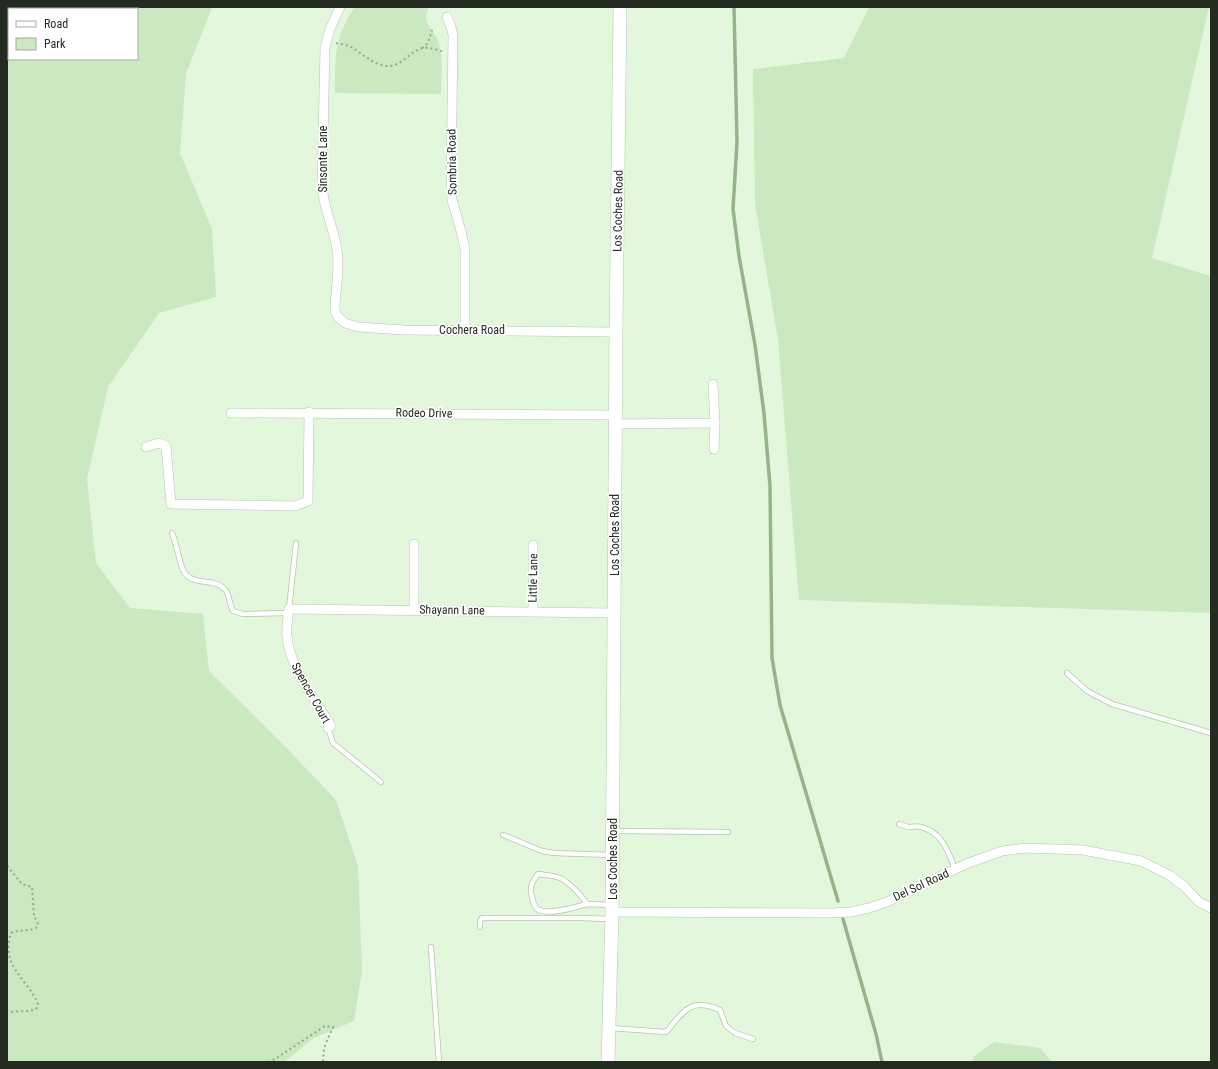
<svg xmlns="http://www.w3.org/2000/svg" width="1218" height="1069" font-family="'Roboto Condensed',sans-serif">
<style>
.green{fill:#cae9c0;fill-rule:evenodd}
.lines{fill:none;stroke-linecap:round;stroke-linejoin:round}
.stream{stroke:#95b48b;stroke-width:3.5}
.service-casing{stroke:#b4c7ae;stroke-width:6}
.minor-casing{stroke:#b4c7ae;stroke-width:10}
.secondary-casing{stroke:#b4c7ae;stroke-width:14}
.path{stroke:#98a794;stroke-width:2;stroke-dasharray:2 3;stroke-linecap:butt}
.service{stroke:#fff;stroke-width:4.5}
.minor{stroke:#fff;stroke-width:9}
.secondary{stroke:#fff;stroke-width:13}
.labels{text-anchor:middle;stroke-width:3.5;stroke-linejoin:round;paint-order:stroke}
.street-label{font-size:12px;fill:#242b21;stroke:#fff}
</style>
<rect width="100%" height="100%" fill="#e3f7dd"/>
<g class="green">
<path d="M 7,7 L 212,7 L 186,74 L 180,153 L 212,229 L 216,297 L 159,313 L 108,387 L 87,479 L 96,563 L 130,608 L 203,614 L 209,671 L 281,742 L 336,800 L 358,866 L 362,971 L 354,1021 L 314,1038 L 284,1062 L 7,1062 ZM 9,9 L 137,9 L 137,59 L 9,59 Z"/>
<path d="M 355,7 L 429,7 C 421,25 432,26 438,41 C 444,57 441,78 441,94 L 335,93 C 335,58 334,37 355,7 Z"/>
<polygon points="869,7 1210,7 1208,11 1152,258 1211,276 1211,613 799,600 778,340 755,204 753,69 844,58"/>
<polygon points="994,1042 1040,1048 1052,1062 974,1062 973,1057"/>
</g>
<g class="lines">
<g class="stream">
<polyline points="734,7 737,142 733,209 739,256 755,345 764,413 770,486 772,658 780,705 838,901"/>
<polyline points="843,919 876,1034 882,1062"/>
</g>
<g class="service-casing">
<g id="service">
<path d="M 172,533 C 177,544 179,563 184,572 C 192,585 210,579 221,586 C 231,592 228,602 233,611 L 243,614 L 289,613"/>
<polyline points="289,609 296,543"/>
<polyline points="1067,673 1087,691 1112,704 1211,733"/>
<polyline points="328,728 333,743 381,782"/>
<path d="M 899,824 C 902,825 905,826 908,827 C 912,827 916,826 921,827 C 942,832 948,851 955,869"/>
<polyline points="614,831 728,832"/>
<polyline points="503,835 542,851 554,853 611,855"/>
<path d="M 587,904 C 576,907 548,916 537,909 C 534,906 533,901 532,897 C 529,888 532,882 538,874 C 545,875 553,875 560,878 C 569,882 582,896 587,904 L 611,905"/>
<polyline points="480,927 480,921 482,918 581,918 610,919"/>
<polyline points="431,947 439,1062"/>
<path d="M 610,1028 L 666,1032 C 684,1011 690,997 720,1010 L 726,1026 L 735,1033 L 753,1039"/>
</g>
</g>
<g class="minor-casing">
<g id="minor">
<path d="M 340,7 L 330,29 L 325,48 L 322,185 C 323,208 334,228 337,250 C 340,268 336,288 335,306 L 335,311 L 338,317 L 345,323 L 358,327 L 404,330 L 616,332"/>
<polyline points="447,17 451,27 453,35 451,187 452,200 461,231 465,249 465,330"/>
<polyline points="713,384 715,423 714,449"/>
<polyline points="231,413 616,415"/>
<polyline points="616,424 715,423"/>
<polyline points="146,447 159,443 166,446 171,504 295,506 308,501 309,412"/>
<polyline points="414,610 414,544"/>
<polyline points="533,611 533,545"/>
<path d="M 328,728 L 331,726 C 314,698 291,670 287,637 C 286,628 288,618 289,609 L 614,613"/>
<polyline points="612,912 833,913 851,912 869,908 887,902 966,864 1002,851 1026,848 1083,850 1141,861 1169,875 1184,886 1199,902 1211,908"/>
</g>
</g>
<g class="secondary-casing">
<polyline id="secondary" points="608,1062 612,912 616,332 620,7"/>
</g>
<g class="path">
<path d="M 336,43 C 341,44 347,45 351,47 C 363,54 373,65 388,66 C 403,66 410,50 424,48 C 430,47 436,50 442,51"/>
<polyline points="422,48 428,43 432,30"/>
<path d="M 7,866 L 22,884 L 32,887 L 34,916 L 38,924 L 36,928 C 27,932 20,929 11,933 C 0,966 27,978 38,1004 L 36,1009 L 29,1011 L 7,1012"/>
<polyline points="268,1062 275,1059 325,1026 333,1027 324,1048 323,1062"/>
</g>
<use href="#service" class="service"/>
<use href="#minor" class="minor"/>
<use href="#secondary" class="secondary"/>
</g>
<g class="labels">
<g class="street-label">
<text transform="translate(323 159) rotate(-90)" y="4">Sinsonte Lane</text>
<text transform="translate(452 162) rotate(-91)" y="4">Sombria Road</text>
<text transform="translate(618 211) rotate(-89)" y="4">Los Coches Road</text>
<text x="472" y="334">Cochera Road</text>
<text transform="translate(424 413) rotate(1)" y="4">Rodeo Drive</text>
<text transform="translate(615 535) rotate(-90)" y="4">Los Coches Road</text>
<text transform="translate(533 578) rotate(-89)" y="4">Little Lane</text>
<text transform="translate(452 610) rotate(1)" y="4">Shayann Lane</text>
<text transform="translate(311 693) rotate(61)" y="4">Spencer Court</text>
<text transform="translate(613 859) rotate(-90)" y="4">Los Coches Road</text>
<text transform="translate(921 885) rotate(-25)" y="4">Del Sol Road</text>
</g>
</g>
<rect width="1218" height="1069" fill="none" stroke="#242b21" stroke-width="16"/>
<rect x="8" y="8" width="130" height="52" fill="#ffffff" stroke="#a7aaa6"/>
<rect x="16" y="21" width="20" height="6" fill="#ffffff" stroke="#a7aaa6"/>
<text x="44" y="28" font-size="12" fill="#242b21">Road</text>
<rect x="16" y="38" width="20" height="12" fill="#cae9c0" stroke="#a7aaa6"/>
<text x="44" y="48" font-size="12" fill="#242b21">Park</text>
</svg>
